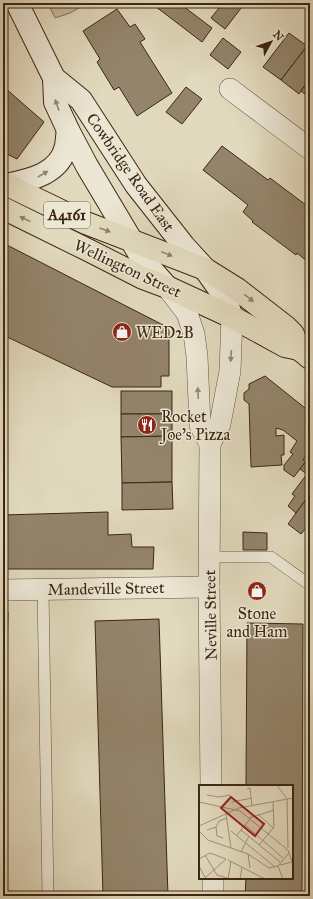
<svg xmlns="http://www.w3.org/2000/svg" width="313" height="899" font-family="'IM FELL Great Primer',serif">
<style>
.green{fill:#c6bba1;stroke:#82705a}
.building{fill:#93846b;stroke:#3d2612}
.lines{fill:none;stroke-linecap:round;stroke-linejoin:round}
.lane-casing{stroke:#66533d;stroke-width:12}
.street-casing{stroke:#66533d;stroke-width:22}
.secondary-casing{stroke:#3d2612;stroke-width:24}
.primary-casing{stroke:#3d2612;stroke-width:24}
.lane{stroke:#ece7d5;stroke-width:11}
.street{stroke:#ece7d5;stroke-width:21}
.secondary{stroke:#ece7d5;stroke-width:22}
.primary{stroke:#e2dabe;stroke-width:22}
.oneway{fill:#948674}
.oneway2{fill:#908068}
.labels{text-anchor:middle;stroke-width:3;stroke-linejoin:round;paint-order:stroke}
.shield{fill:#ece7d5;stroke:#72604c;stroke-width:1}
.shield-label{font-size:15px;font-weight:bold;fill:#3d2612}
.street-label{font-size:16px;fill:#3d2612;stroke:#ece7d5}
.poi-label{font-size:16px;fill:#3d2612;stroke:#ece7d5;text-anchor:start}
.inset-road{fill:none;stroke:#a09279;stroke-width:1}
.view{fill:#8f2418;fill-opacity:0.15;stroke:#8f2418;stroke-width:2}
.inset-edge{fill:none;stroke:#3d2612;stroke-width:2}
</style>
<rect width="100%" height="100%" fill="#e2dabe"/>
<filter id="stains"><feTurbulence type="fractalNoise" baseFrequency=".005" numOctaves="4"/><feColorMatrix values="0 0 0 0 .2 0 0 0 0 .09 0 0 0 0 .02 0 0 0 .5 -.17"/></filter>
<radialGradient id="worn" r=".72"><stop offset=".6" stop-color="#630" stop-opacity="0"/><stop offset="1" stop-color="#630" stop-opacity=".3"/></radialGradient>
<polygon class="green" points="48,3 88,3 70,13 55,18"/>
<g class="building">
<polygon points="151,3 179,3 212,28 202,42"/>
<polygon points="223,3 245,3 225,29 211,18"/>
<polygon points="117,9 130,27 135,24 145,39 140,42 172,93 137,116 119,87 114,90 97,62 100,59 83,31"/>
<polygon points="289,33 307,46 281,80 263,67"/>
<polygon points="223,38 241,52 228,69 210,55"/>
<polygon points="307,46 310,49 310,78 299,94 281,80"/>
<polygon points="310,78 310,98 301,91"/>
<polygon points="3,84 6,86 5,88 44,122 17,159 3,152"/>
<polygon points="186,87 202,99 182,124 166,112"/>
<polygon points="222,146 268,180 270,178 310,208 310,259 308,262 297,253 296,255 252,222 253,221 243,212 248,205 203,170"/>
<polygon points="3,243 167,327 169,331 169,376 161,376 161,387 112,387 3,335"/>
<polygon points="265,376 310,412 310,450 303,460 306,461 294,477 284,470 284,465 293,454 290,452 297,441 283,430 276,428 276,436 284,435 284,455 281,455 282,465 251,467 249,404 244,400 244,393 249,389 249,384"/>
<rect x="121" y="391" width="51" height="23"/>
<polygon points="121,414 172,414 172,436 121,437"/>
<polygon points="172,436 172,482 122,483 121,437"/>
<polygon points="310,456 310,494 296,513 288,506 295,496 292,494 307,474 300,469"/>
<polygon points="172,482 173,509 122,510 122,483"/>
<polygon points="310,494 310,523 301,534 288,524"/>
<polygon points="108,512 108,535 131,534 132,547 154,547 153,569 3,569 3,515"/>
<polygon points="243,532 267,533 267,550 243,550"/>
<polygon points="3,612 8,612 3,833"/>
<polygon points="159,619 168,896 103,896 95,621"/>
<polygon points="247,623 303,624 302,896 245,896 246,878 292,878 292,786 246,786"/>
</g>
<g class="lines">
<g class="lane-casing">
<g id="lane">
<polyline points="209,557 271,557 310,585"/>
<polyline points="43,589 48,896"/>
</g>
</g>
<g class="street-casing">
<g id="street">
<polyline points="230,89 310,149"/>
<polyline points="167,287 187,313 194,334 197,356 200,425 210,444"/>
<polyline points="3,590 209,587"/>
<polyline points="211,786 209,587 210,444 220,424 230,371 232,317"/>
<polyline points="213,878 213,896"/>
</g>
</g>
<g class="secondary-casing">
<g id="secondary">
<polyline points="17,3 54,78 81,100 136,185 184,246 205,269 224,296 232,317"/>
<polyline points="54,78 55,102 68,130 87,166 140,255 151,269 167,287"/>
<path d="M 6,185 C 30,180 60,174 66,146 C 67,140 67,135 68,130"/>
</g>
</g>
<g class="primary-casing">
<g id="primary">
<polyline points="3,183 86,223 205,269 237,289 286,327 293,334 299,349 310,358"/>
<polyline points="3,208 88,250 143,278 167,287 232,317 285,346 299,349"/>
</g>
</g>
<use href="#lane" class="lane"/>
<use href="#street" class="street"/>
<use href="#secondary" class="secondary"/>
<use href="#primary" class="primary"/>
</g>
<defs><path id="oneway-solid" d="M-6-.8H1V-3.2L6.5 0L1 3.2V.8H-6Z"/></defs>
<g class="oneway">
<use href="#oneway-solid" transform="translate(57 105) rotate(-109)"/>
<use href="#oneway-solid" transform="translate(43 174) rotate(-30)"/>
<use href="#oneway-solid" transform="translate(231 356) rotate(94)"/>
<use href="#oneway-solid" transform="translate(198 393) rotate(-93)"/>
</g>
<g class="oneway2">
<use href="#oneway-solid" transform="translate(25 219) rotate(-154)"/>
<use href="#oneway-solid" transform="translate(105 230) rotate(20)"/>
<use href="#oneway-solid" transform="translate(167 254) rotate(22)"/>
<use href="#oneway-solid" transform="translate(249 298) rotate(38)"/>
</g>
<defs>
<g id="shop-disc" transform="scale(1)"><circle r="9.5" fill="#8f2418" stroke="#ece7d5"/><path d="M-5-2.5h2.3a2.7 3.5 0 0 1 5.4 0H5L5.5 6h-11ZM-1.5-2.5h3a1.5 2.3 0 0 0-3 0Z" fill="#fff"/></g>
<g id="restaurant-disc" transform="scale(1)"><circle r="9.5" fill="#8f2418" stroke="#ece7d5"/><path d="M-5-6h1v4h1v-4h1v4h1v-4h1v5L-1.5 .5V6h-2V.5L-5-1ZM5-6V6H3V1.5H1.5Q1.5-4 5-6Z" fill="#fff"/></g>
</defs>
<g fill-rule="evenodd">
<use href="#shop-disc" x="122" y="332"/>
<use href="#restaurant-disc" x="147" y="425"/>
<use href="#shop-disc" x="257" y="591"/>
</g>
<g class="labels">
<rect class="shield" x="44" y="202" width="46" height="26" rx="3"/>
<g class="shield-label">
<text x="67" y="220">A4161</text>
</g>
<g class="street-label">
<text transform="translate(131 172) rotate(55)" y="6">Cowbridge Road East</text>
<text transform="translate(128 268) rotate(25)" y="6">Wellington Street</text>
<text transform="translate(106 588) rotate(-1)" y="6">Mandeville Street</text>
<text transform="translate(210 615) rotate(-91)" y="6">Neville Street</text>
</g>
<g class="poi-label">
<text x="136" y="338">WED2B</text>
<text x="161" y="422">Rocket<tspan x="161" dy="18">Joe's Pizza</tspan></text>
<text x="257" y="619" text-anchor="middle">Stone<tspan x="257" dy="18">and Ham</tspan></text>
</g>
</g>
<g transform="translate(199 785)">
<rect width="94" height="94" fill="#e2dabe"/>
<path class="inset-road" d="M 78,0 L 88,14M 48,4 L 51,3 L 53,21M 8,10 L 20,12 L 31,10M 88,14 L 89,63M 0,17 L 41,26 L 89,65M 33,17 L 53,13M 27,29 L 32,63M 59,29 L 74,43M 50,33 L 75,25M 46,40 L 84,73M 0,41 L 40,23 L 94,13M 17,42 L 18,51 L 24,53M 8,45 L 17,42 L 20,36 L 28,33M 42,45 L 81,77M 0,46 L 9,55 L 49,69 L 70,83 L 79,81M 32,46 L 76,82M 38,50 L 51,34M 60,60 L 75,42 L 74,17M 89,65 L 94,80M 42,67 L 50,51M 49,69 L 51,83M 6,70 L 18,90 L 28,93M 0,74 L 11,68 L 27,74 L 6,93M 29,75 L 66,94M 81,80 L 93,77M 0,81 L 7,94M 79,81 L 90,68M 79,81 L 84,94M 29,94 L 32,76M 41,94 L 43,82"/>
<path class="view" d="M 32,12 L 65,39 L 56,51 L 22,23 Z"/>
<rect width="94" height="94" class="inset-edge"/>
</g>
<rect width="313" height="899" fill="none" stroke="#e2dabe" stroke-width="16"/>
<rect x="4" y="4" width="305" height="891" fill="none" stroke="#3d2612" stroke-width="2"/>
<rect x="8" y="8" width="297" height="883" fill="none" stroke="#3d2612"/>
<g transform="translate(271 42) rotate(50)" stroke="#ece7d5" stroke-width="3" paint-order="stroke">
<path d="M0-3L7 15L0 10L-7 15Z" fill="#3d2612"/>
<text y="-6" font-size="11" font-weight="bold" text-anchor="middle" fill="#3d2612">N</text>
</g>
<rect width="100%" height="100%" filter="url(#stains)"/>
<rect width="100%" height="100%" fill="url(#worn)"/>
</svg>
